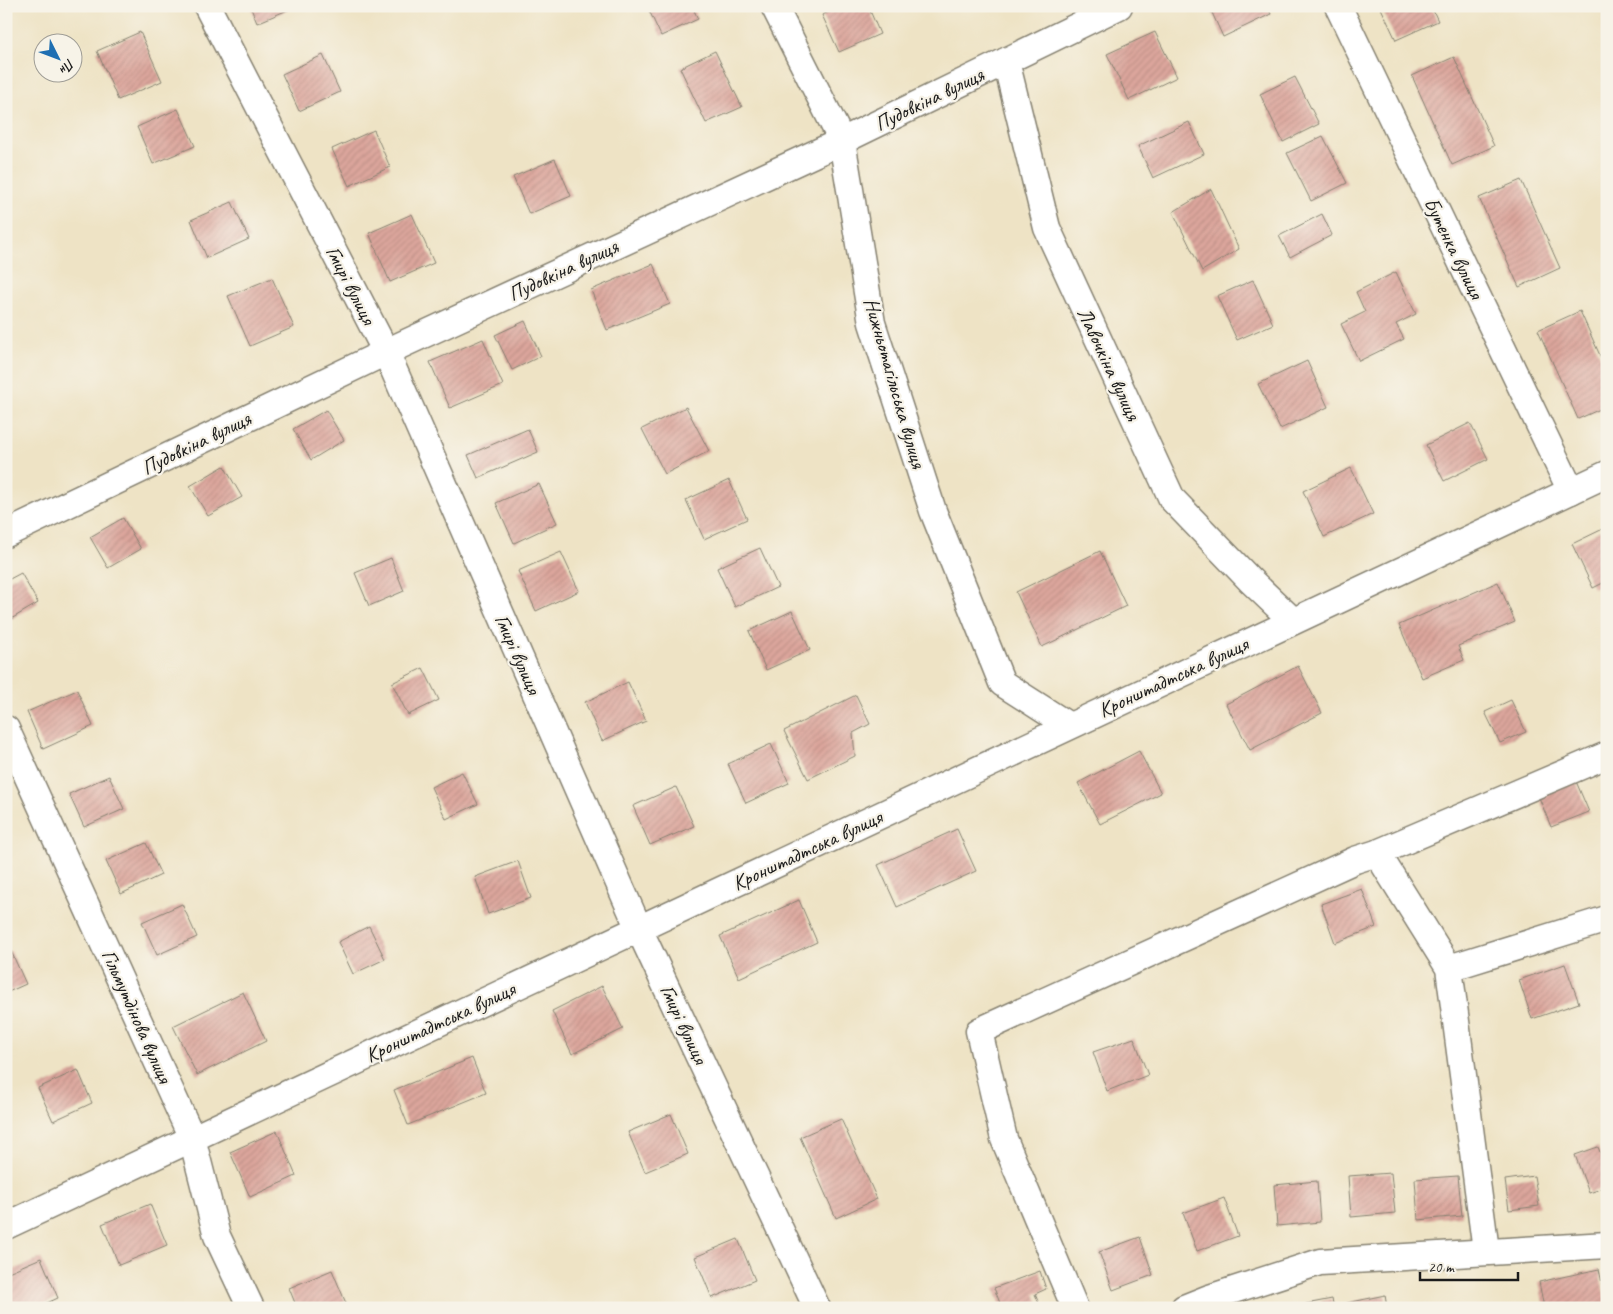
<svg xmlns="http://www.w3.org/2000/svg" width="1613" height="1314" font-family="Caveat,sans-serif">
<style>
.building{fill:url(#building-hatch)}
.lines{fill:none;stroke-linecap:round;stroke-linejoin:round}
.minor-casing{stroke:#858070;stroke-width:29}
.minor{stroke:#fff;stroke-width:26}
.labels{text-anchor:middle;stroke-width:4.5;stroke-linejoin:round;paint-order:stroke}
.street-label{font-size:21px;fill:#1c1c1c;stroke:#f7f3e8}
</style>
<defs>
<pattern id="building-hatch" width="6" height="6" patternUnits="userSpaceOnUse" patternTransform="scale(1.25)"><rect width="6" height="6" fill="#dca69c"/><path d="M-1 1l2-2M0 6l6-6M5 7l2-2" fill="none" stroke="#bc8e86"/></pattern>
</defs>
<rect width="100%" height="100%" fill="#f7f3e8"/>
<filter id="ink" filterUnits="userSpaceOnUse"><feTurbulence type="fractalNoise" baseFrequency=".02" numOctaves="2"/><feDisplacementMap in="SourceGraphic" scale="10" xChannelSelector="R" yChannelSelector="G"/><feConvolveMatrix kernelMatrix="1 2 1 2 8 2 1 2 1" color-interpolation-filters="sRGB"/></filter>
<filter id="wash" filterUnits="userSpaceOnUse"><feTurbulence type="fractalNoise" baseFrequency=".0096" numOctaves="4" result="noise"/><feDisplacementMap in="SourceGraphic" scale="20" xChannelSelector="R" yChannelSelector="G"/><feGaussianBlur stdDeviation="1.12" result="paint"/><feColorMatrix in="noise" values="0 0 0 0 0 0 0 0 0 0 0 0 0 0 0 0 0 1.4 0 .05"/><feComposite in="paint" operator="in"/></filter>
<g filter="url(#wash)">
<rect width="100%" height="100%" fill="#eee3c5"/>
<g id="blocks">
<g class="building">
<polygon points="250,6 297,6 257,23"/>
<polygon points="647,6 692,6 698,19 661,36"/>
<polygon points="842,6 868,6 880,34 839,52 822,15"/>
<polygon points="1209,6 1267,6 1271,14 1223,37"/>
<polygon points="1380,6 1431,6 1438,21 1396,40"/>
<polygon points="140,32 162,81 118,100 97,51"/>
<polygon points="1155,32 1177,77 1129,100 1107,54"/>
<polygon points="715,51 742,107 706,123 680,68"/>
<polygon points="323,55 340,92 299,111 282,74"/>
<polygon points="1454,57 1494,146 1452,165 1412,76"/>
<polygon points="1295,77 1319,124 1283,142 1260,94"/>
<polygon points="178,109 195,146 153,164 137,127"/>
<polygon points="1189,122 1204,154 1153,178 1138,146"/>
<polygon points="374,130 390,167 349,186 332,149"/>
<polygon points="1323,136 1347,183 1311,201 1287,153"/>
<polygon points="555,159 571,196 529,214 513,177"/>
<polygon points="1521,180 1560,268 1519,287 1479,198"/>
<polygon points="1211,189 1239,249 1202,271 1173,212"/>
<polygon points="232,202 249,239 207,258 191,220"/>
<polygon points="412,214 434,263 390,282 369,233"/>
<polygon points="1322,214 1332,235 1290,257 1279,236"/>
<polygon points="653,264 670,304 607,330 591,290"/>
<polygon points="1396,272 1416,314 1396,324 1404,339 1359,361 1341,324 1365,312 1356,292"/>
<polygon points="272,278 294,327 250,346 228,296"/>
<polygon points="1253,280 1273,324 1237,340 1217,296"/>
<polygon points="1580,311 1607,371 1607,406 1578,419 1538,330"/>
<polygon points="525,321 541,356 512,370 495,335"/>
<polygon points="483,339 503,385 450,408 430,362"/>
<polygon points="1307,361 1328,407 1280,429 1258,384"/>
<polygon points="686,407 709,451 665,474 642,429"/>
<polygon points="326,410 344,440 311,460 293,429"/>
<polygon points="1470,423 1488,459 1444,481 1426,445"/>
<polygon points="528,429 538,452 478,478 468,455"/>
<polygon points="224,466 242,497 208,516 190,486"/>
<polygon points="1351,468 1373,514 1324,537 1303,491"/>
<polygon points="729,480 747,519 704,539 686,500"/>
<polygon points="539,484 557,523 514,543 496,503"/>
<polygon points="123,518 141,549 108,568 90,537"/>
<polygon points="1607,527 1607,581 1593,588 1572,544"/>
<polygon points="760,548 778,587 735,607 717,568"/>
<polygon points="1100,551 1126,606 1042,647 1016,592"/>
<polygon points="561,552 579,591 536,611 518,571"/>
<polygon points="391,558 404,591 369,606 355,573"/>
<polygon points="21,573 38,603 6,622 6,581"/>
<polygon points="1498,582 1515,622 1458,646 1464,660 1422,678 1399,625"/>
<polygon points="792,611 810,650 766,670 749,631"/>
<polygon points="1298,666 1322,713 1250,750 1226,704"/>
<polygon points="423,668 439,700 408,715 392,683"/>
<polygon points="628,682 646,721 602,741 585,702"/>
<polygon points="77,690 93,726 43,749 27,712"/>
<polygon points="856,695 870,724 853,733 855,756 808,779 784,731"/>
<polygon points="1511,700 1526,732 1500,743 1485,712"/>
<polygon points="771,744 789,783 746,803 728,764"/>
<polygon points="1139,751 1161,793 1100,824 1078,783"/>
<polygon points="462,772 478,804 446,819 431,787"/>
<polygon points="109,776 124,809 84,827 69,794"/>
<polygon points="1575,779 1589,812 1551,827 1538,795"/>
<polygon points="676,787 694,826 650,845 633,806"/>
<polygon points="957,829 976,871 897,907 878,865"/>
<polygon points="146,843 161,875 121,894 106,861"/>
<polygon points="518,861 531,898 488,914 475,877"/>
<polygon points="1362,889 1376,927 1335,943 1321,904"/>
<polygon points="799,900 817,942 739,978 720,936"/>
<polygon points="182,904 197,937 157,955 142,922"/>
<polygon points="369,926 385,959 353,974 338,942"/>
<polygon points="11,951 26,984 6,993 6,953"/>
<polygon points="1565,964 1579,1003 1532,1019 1519,980"/>
<polygon points="602,986 623,1029 572,1054 552,1011"/>
<polygon points="243,992 266,1041 197,1075 173,1026"/>
<polygon points="1134,1038 1148,1075 1107,1091 1093,1052"/>
<polygon points="472,1058 486,1093 408,1125 394,1090"/>
<polygon points="78,1070 92,1103 53,1121 38,1088"/>
<polygon points="671,1114 688,1154 645,1172 628,1132"/>
<polygon points="841,1119 877,1199 836,1218 800,1137"/>
<polygon points="277,1131 296,1176 250,1197 230,1152"/>
<polygon points="1598,1147 1607,1170 1607,1187 1589,1193 1575,1155"/>
<polygon points="1391,1173 1395,1213 1351,1217 1348,1176"/>
<polygon points="1458,1176 1462,1216 1418,1220 1415,1179"/>
<polygon points="1534,1176 1539,1206 1509,1210 1505,1180"/>
<polygon points="1317,1181 1320,1222 1277,1226 1274,1185"/>
<polygon points="1224,1198 1238,1236 1197,1251 1183,1213"/>
<polygon points="150,1204 167,1245 119,1265 102,1224"/>
<polygon points="1140,1237 1153,1275 1113,1290 1099,1252"/>
<polygon points="738,1239 755,1280 712,1298 695,1257"/>
<polygon points="41,1258 58,1298 36,1308 6,1308 6,1273"/>
<polygon points="1599,1269 1607,1308 1544,1308 1539,1282"/>
<polygon points="332,1270 348,1308 297,1308 289,1288"/>
<polygon points="1040,1271 1046,1289 1035,1294 1040,1306 1035,1308 1002,1308 994,1288"/>
<polygon points="1385,1295 1387,1308 1348,1308 1347,1303"/>
<polygon points="1332,1299 1334,1308 1306,1308 1306,1304"/>
</g>
</g>
</g>
<g filter="url(#ink)">
<use href="#blocks" fill-opacity="0" stroke="#858070" stroke-width="1"/>
<g class="lines">
<g class="minor-casing">
<g id="minor">
<polyline points="207,6 386,352 639,929 817,1308"/>
<polyline points="774,6 842,141 872,323 933,511 1002,683 1069,726"/>
<polyline points="1338,6 1571,491"/>
<polyline points="1006,61 1047,228 1172,499 1250,580 1293,621"/>
<polyline points="6,534 386,352 842,141 1119,6"/>
<polyline points="6,729 192,1138 217,1236 251,1308"/>
<polyline points="1377,853 1607,755"/>
<polyline points="1449,968 1607,919"/>
<polyline points="6,1226 1607,474"/>
<polyline points="1075,1308 1004,1139 979,1031 1355,860 1377,853 1449,968 1486,1251"/>
<polyline points="1184,1308 1209,1298 1320,1262 1607,1245"/>
</g>
</g>
<use href="#minor" class="minor"/>
</g>
</g>
<g class="labels">
<g class="street-label">
<text transform="translate(929 99) rotate(-26)" y="7">Пудовкіна вулиця</text>
<text transform="translate(1454 248) rotate(64)" y="7">Бутенка вулиця</text>
<text transform="translate(563 270) rotate(-25)" y="7">Пудовкіна вулиця</text>
<text transform="translate(351 285) rotate(63)" y="7">Гмирі вулиця</text>
<text transform="translate(1109 364) rotate(65)" y="7">Лавочкіна вулиця</text>
<text transform="translate(895 383) rotate(74)" y="7">Нижньотагільська вулиця</text>
<text transform="translate(196 443) rotate(-26)" y="7">Пудовкіна вулиця</text>
<text transform="translate(518 654) rotate(66)" y="7">Гмирі вулиця</text>
<text transform="translate(1173 677) rotate(-25)" y="7">Кронштадтська вулиця</text>
<text transform="translate(807 850) rotate(-25)" y="7">Кронштадтська вулиця</text>
<text transform="translate(137 1016) rotate(66)" y="7">Гільмутдінова вулиця</text>
<text transform="translate(440 1022) rotate(-25)" y="7">Кронштадтська вулиця</text>
<text transform="translate(684 1024) rotate(65)" y="7">Гмирі вулиця</text>
</g>
</g>
<rect width="1613" height="1314" fill="none" stroke="#f7f3e8" stroke-width="25"/>
<g transform="translate(58 58) rotate(132)"><circle r="24" fill="#f7f3e8" stroke="#9f9d96"/>
<path d="M0-4L9 19L0 12L-9 19Z" fill="#1f6fb2"/>
<text y="-8" font-size="14" font-weight="bold" text-anchor="middle" fill="#1c1c1c">Пн</text>
</g>
<path d="M1420 1272v8h98v-8" fill="none" stroke="#1c1c1c" stroke-width="2.5"/>
<text x="1428" y="1272" font-size="15" fill="#1c1c1c" stroke="#f7f3e8" stroke-width="4" paint-order="stroke">20 m</text>
</svg>
